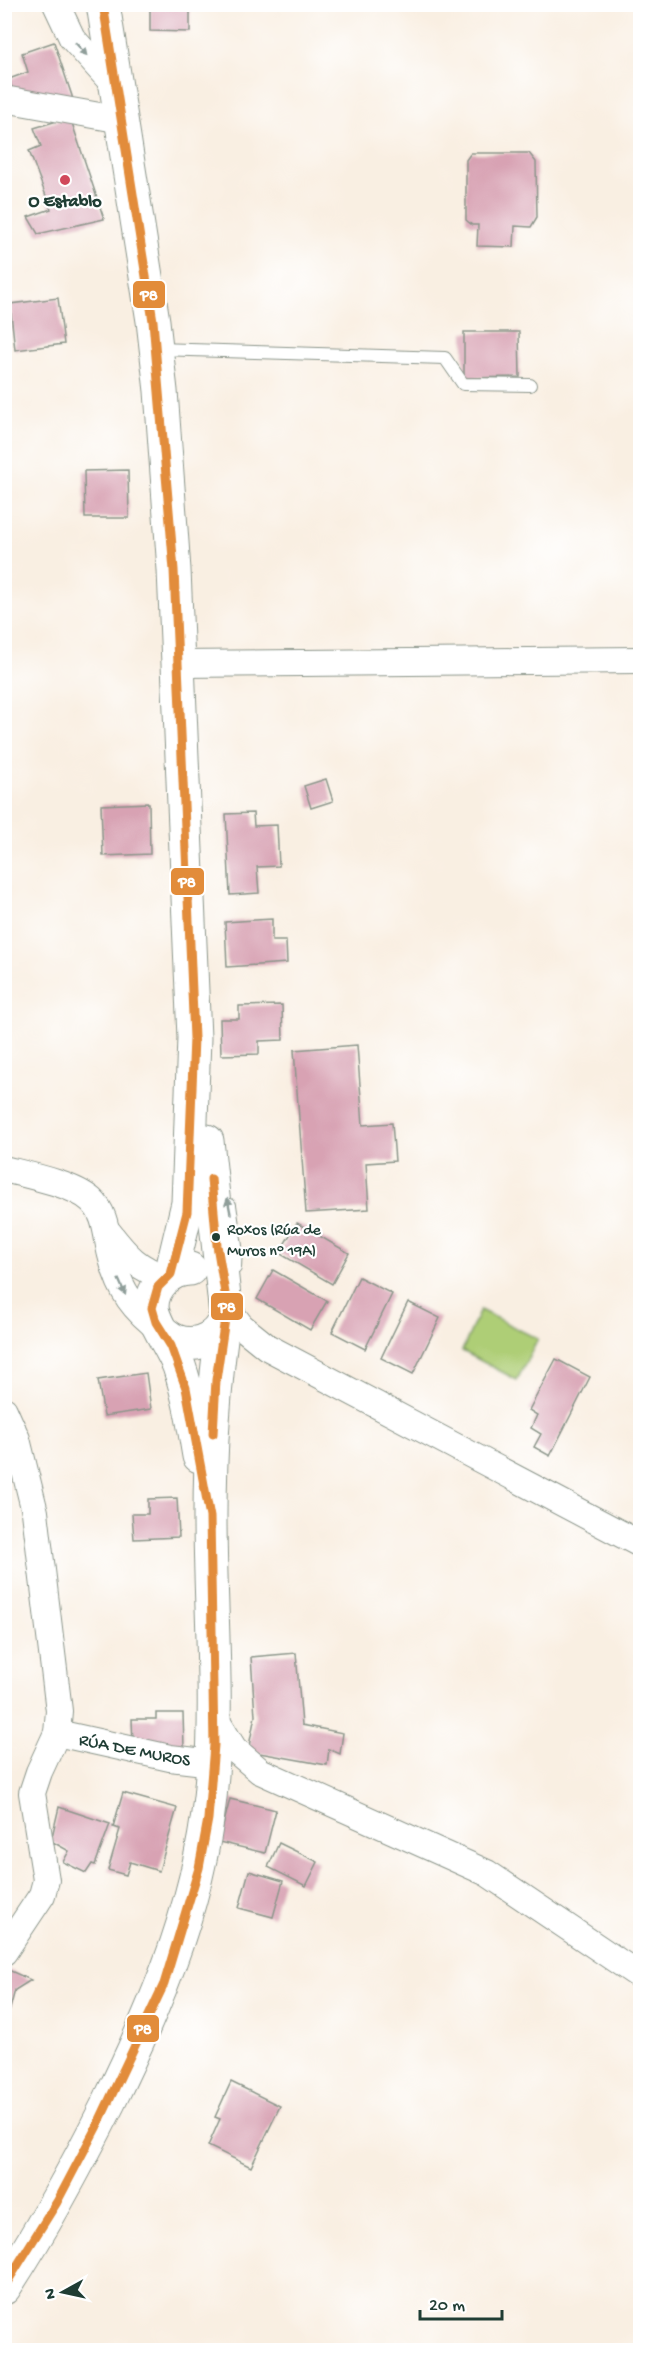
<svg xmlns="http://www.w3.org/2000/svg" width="645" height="2355" font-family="'Gochi Hand',sans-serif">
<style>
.green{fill:#aece76;stroke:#668655;stroke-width:1.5}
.building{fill:#d8a2b3}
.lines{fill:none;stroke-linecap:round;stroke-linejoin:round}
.service-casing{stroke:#8c968b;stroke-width:14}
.minor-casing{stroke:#8c968b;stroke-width:28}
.primary-casing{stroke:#8c968b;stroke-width:35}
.service{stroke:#fff;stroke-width:12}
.minor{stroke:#fff;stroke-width:26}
.primary{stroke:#fff;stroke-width:33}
.bus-1-casing{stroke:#fff;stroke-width:14}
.bus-1{stroke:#e28c3a;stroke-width:9}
.oneway{fill:#8f9e9a}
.poi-dot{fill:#d1495b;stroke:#fff;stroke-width:2}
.bus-dot{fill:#1f3d34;stroke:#fff;stroke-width:2}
.labels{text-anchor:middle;stroke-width:4.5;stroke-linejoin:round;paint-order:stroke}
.bus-label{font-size:16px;fill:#1f3d34;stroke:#fff;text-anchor:start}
.poi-label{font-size:18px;font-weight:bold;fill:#1f3d34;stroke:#fff}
.street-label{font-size:18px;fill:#1f3d34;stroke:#fff}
.line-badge{stroke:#fff;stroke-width:2}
.badge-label{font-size:16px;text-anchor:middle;font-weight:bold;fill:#fff}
</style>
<rect width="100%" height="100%" fill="#fff"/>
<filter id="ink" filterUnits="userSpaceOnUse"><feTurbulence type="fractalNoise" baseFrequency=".0167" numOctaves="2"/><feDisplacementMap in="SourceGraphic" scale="12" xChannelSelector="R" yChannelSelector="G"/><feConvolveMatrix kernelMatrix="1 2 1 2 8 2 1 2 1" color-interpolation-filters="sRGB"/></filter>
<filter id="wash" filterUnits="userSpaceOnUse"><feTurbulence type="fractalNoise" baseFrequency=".008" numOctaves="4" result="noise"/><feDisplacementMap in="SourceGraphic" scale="24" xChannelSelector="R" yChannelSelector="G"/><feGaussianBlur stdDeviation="1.35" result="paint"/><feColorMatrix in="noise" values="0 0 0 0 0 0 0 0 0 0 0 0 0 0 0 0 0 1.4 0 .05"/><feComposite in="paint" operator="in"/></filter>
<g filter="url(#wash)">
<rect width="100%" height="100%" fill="#f9efe2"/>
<polygon class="green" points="480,1310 538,1339 517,1380 462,1351"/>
<g id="blocks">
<g class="building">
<polygon points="150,5 190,5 190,32 150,31"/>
<polygon points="54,42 72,96 73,106 15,97 9,79 28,72 22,53"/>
<polygon points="70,117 104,219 38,234 28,217 51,209 29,151 41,146 34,128"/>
<polygon points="471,153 529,153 536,162 537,217 531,227 515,226 514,247 477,246 478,225 472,225 466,220 466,160"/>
<polygon points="58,298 64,344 15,350 10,304"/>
<polygon points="464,332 519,332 520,377 464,378"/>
<polygon points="128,470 129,518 85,518 84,471"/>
<polygon points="326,779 333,801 311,808 304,786"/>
<polygon points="149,803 150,854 103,856 101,805"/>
<polygon points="253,813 254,826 277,825 279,866 257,867 259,893 230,895 226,814"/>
<polygon points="272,919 272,941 286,941 287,963 227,967 225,922"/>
<polygon points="282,1005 283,1040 259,1041 259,1054 221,1055 220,1019 239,1019 239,1006"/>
<polygon points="357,1045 363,1125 392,1123 395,1161 366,1163 369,1209 306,1213 294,1050"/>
<polygon points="297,1223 349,1253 332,1284 279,1253"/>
<polygon points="273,1270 327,1301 310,1330 257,1299"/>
<polygon points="359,1277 392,1294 365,1349 332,1332"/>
<polygon points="408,1302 440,1318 413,1374 381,1358"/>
<polygon points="556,1359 590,1377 550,1456 534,1447 541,1434 531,1428 537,1415 529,1410"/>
<polygon points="146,1373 151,1409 104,1416 98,1380"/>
<polygon points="177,1498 179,1537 134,1539 132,1514 148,1514 148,1499"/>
<polygon points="296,1653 302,1725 343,1733 340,1754 329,1749 327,1765 248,1751 255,1716 251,1657"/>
<polygon points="156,1713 183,1713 184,1749 133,1744 132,1719 156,1719"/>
<polygon points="123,1793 177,1808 159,1871 130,1862 126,1875 108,1870 120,1829 113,1827"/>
<polygon points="230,1799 276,1810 265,1853 219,1842"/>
<polygon points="59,1807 110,1824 95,1865 92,1864 86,1873 63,1862 69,1851 51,1841"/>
<polygon points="279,1843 318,1862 306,1886 268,1867"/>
<polygon points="249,1871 283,1881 273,1917 239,1908"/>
<polygon points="4,1968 31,1980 15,1990 5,2027"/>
<polygon points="231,2082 280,2106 251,2167 208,2146 220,2119 215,2117"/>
</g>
</g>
</g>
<g filter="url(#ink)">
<use href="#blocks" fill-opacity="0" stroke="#8c968b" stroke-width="1.5"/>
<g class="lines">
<g class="service-casing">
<g id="service">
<polyline points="158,349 445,358 463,384 530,385"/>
<polyline points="230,1205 236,1246 235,1268"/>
</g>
</g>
<g class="minor-casing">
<g id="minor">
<polyline points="56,4 72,38 116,87"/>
<polyline points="4,99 122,120"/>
<polyline points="178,664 640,660"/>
<path d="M 4,1169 C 28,1175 73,1184 91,1200 C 107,1214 106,1236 111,1255 C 120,1292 133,1309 163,1332"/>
<path d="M 109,1233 C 126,1255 139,1270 166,1277"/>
<polyline points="227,1308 241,1326 267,1347 640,1544"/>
<polyline points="4,1410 17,1439 35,1512 59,1711 57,1733 39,1772 32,1793 46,1880 42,1895 4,1952"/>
<polyline points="215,1718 234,1749 260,1771 487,1873 640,1976"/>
<polyline points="57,1733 170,1758 213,1763"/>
</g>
</g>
<g class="primary-casing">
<g id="primary">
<polyline points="103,4 153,321 161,391 174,570 194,1038 188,1203 171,1274"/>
<path d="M 190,1269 C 170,1269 152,1286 152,1307 C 153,1322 172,1348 179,1366 C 189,1395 194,1426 199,1456"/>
<path d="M 165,1334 C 187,1353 219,1342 226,1315 L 207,1141"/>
<path d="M 4,2288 C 43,2228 77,2166 109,2102 C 160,1998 204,1892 212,1775 C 218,1689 210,1603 210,1516 C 210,1452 214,1388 223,1324"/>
</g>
</g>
<use href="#service" class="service"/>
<use href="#minor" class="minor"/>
<use href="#primary" class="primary"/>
<g class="bus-1-casing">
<g id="bus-1">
<polyline points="211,1179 217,1245 227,1305 216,1380 213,1434"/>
<polyline points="4,2287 57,2202 97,2126 164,1984 199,1868 208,1819 214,1745 210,1517 186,1388 171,1346 156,1322 152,1308 158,1287 171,1274 187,1212 194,1038 174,570 153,321 103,4"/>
</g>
</g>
<use href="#bus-1" class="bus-1"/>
</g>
<defs><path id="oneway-solid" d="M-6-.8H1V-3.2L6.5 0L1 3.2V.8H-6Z" transform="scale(1.5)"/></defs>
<g class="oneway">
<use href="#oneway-solid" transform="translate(81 49) rotate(48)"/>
<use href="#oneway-solid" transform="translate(229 1206) rotate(-101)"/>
<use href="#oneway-solid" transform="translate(122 1287) rotate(66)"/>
</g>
</g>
<circle class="poi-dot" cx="65" cy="180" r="6"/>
<circle class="bus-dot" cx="216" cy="1237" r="5"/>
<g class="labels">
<g class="bus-label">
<text x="227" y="1234">Roxos (Rúa de<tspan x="227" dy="21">Muros n° 19A)</tspan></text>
</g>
<g class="poi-label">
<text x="65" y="206">O Establo</text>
</g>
<g class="street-label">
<text transform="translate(135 1749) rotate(11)" y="6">RÚA DE MUROS</text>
</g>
</g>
<g class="line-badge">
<rect x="132" y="280" width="34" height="29" rx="6" fill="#e28c3a"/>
<rect x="170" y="867" width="35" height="29" rx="6" fill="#e28c3a"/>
<rect x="210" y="1292" width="34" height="29" rx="6" fill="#e28c3a"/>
<rect x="126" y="2014" width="34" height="29" rx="6" fill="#e28c3a"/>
</g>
<g class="badge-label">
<text x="149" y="300">P8</text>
<text x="187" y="887">P8</text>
<text x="227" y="1312">P8</text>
<text x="143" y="2034">P8</text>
</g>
<rect width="645" height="2355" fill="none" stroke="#fff" stroke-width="24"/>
<g transform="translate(63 2292) rotate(262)" stroke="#ffffff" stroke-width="4.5" paint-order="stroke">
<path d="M0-4.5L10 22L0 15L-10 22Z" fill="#1f3d34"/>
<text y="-9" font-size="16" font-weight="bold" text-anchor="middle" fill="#1f3d34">N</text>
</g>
<path d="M420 2310v9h82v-9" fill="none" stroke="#1f3d34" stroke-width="3"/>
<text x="429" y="2310" font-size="18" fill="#1f3d34" stroke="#ffffff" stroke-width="4.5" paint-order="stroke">20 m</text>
</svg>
